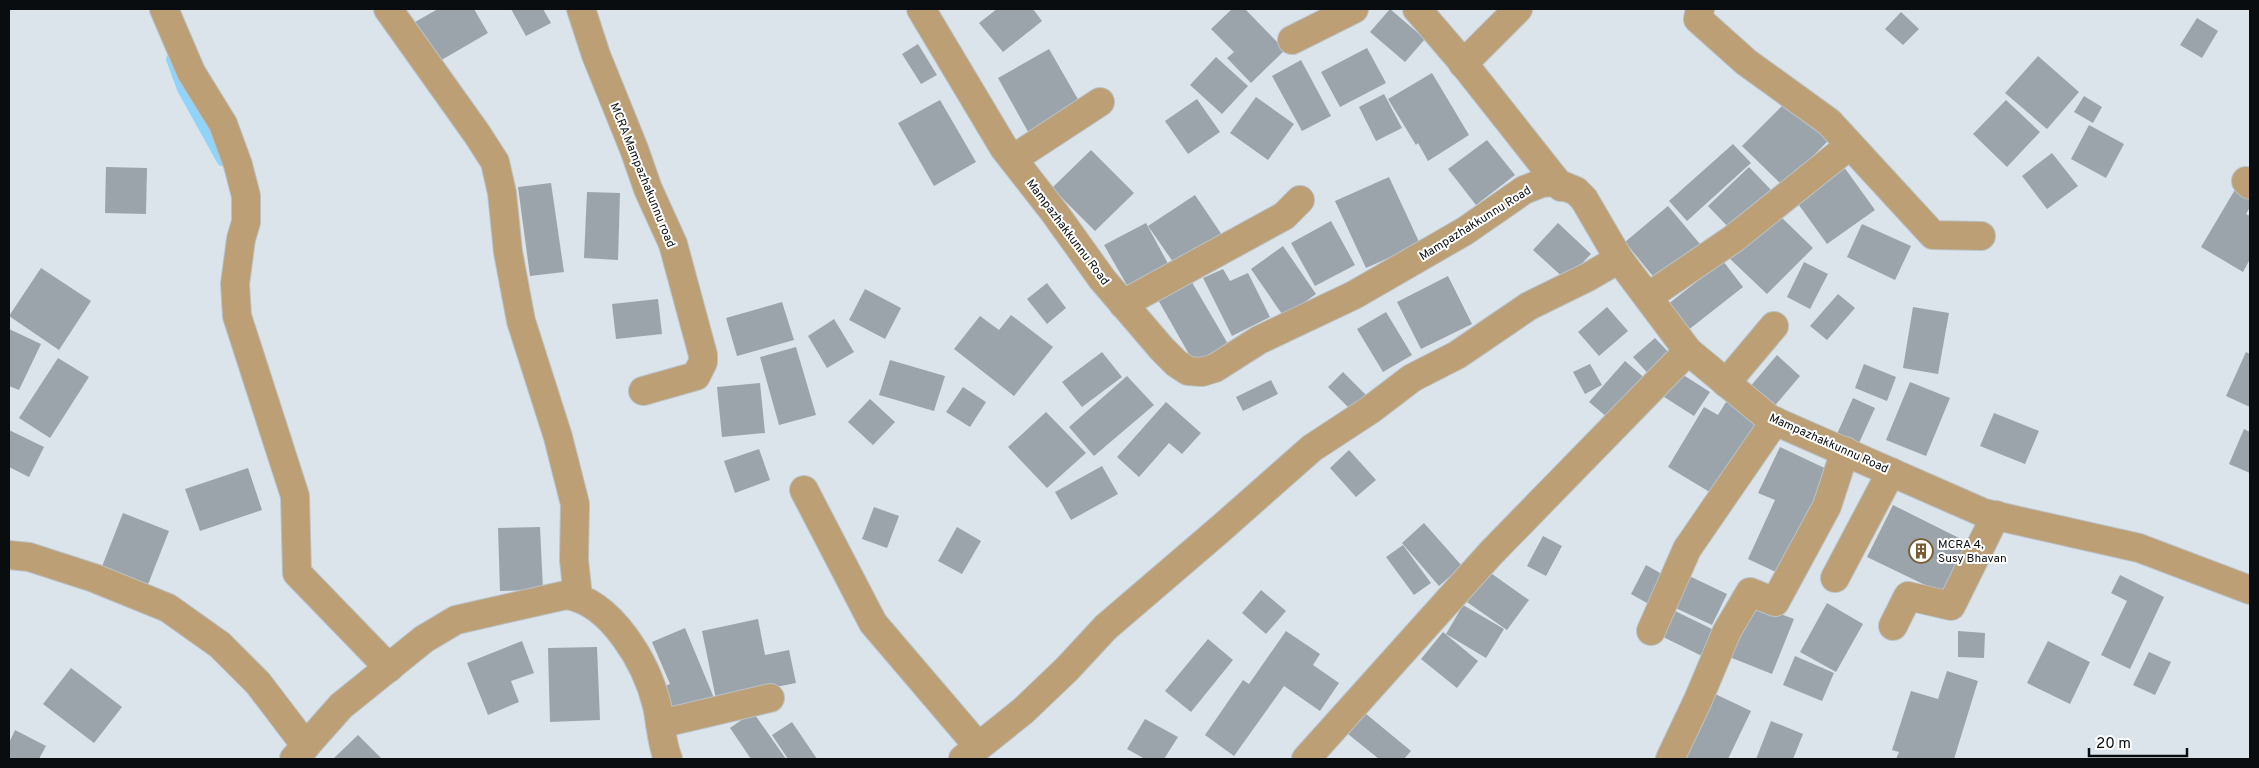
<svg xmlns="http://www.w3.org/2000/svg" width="2259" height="768" font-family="Overpass,sans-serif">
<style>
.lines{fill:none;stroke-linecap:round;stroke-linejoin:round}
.stream{stroke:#91d4fb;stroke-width:10}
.building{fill:#9ba4aa}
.street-casing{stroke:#b9c2c7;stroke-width:30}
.street{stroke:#bc9f75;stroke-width:28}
.labels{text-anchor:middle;stroke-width:4;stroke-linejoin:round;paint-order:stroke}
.street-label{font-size:12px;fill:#0a0d0f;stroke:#fff}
.poi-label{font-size:12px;fill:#0a0d0f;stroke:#fff;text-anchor:start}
</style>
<rect width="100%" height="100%" fill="#dae4ea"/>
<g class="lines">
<polyline class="stream" points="171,59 182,89 222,161"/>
</g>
<g class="building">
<polygon points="438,9 474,9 488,33 438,62 415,22"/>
<polygon points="511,9 543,9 551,23 526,36"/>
<polygon points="997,9 1033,9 1042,21 1003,52 979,23"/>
<polygon points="1232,9 1245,9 1285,50 1251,83 1227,58 1234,52 1211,29"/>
<polygon points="1390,9 1425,39 1405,62 1370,32"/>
<polygon points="1901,12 1919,29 1903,45 1885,29"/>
<polygon points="2197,18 2218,31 2202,58 2180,45"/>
<polygon points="918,44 937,75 921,84 902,54"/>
<polygon points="1367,48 1386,83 1340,107 1321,72"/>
<polygon points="1049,49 1083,108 1031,137 998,78"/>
<polygon points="2038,56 2079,92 2047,129 2005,93"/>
<polygon points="1216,57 1248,86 1222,114 1190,85"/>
<polygon points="1301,60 1331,116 1302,131 1272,76"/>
<polygon points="1432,73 1469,135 1428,161 1418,143 1416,145 1388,99"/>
<polygon points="1384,94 1402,128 1376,141 1359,107"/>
<polygon points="2084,96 2102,107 2093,123 2074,112"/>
<polygon points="1256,97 1294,124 1268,160 1230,133"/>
<polygon points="1197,99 1220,132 1188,154 1165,121"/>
<polygon points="940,100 976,162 934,186 898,123"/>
<polygon points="1788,100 1829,140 1783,186 1742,146"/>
<polygon points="2006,100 2040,132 2007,167 1973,134"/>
<polygon points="2089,125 2124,144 2106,178 2071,159"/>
<polygon points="1487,140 1515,175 1476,205 1448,169"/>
<polygon points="1733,144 1751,163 1687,221 1669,201"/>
<polygon points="1091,150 1134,193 1095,231 1052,188"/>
<polygon points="2052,153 2078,186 2047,209 2022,176"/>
<polygon points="106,167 147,168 146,214 105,213"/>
<polygon points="1749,167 1774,193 1733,232 1708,206"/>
<polygon points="1844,167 1875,210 1827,244 1796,201"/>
<polygon points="1389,177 1420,244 1366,268 1335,201"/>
<polygon points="551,183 564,272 530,276 518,187"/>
<polygon points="2236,188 2250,196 2250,207 2246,214 2250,216 2250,259 2243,272 2201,247"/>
<polygon points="587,192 620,193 618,260 584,258"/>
<polygon points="1195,195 1224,238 1178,269 1148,226"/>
<polygon points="1668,206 1700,244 1656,280 1625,242"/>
<polygon points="1775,211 1813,248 1767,294 1729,258"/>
<polygon points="1331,221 1355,265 1315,286 1291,243"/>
<polygon points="1146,223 1172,271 1132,294 1104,245"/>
<polygon points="1558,223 1591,254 1566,280 1533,250"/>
<polygon points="1862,224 1911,246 1895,280 1847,257"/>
<polygon points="1283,246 1316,294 1284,317 1251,269"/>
<polygon points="1723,261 1743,287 1687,331 1667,305"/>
<polygon points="1804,262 1828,274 1810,309 1787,297"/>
<polygon points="41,268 91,301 59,350 9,316"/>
<polygon points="1223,269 1230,281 1248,273 1270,317 1232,336 1203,278"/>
<polygon points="1448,276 1472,324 1421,349 1397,302"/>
<polygon points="1190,279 1228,344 1194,363 1157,298"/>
<polygon points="1047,283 1066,308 1047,324 1027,299"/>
<polygon points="865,289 901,308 885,339 849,320"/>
<polygon points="1838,294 1855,308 1827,340 1810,326"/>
<polygon points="658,299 662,334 616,339 612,304"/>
<polygon points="782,302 794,340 737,356 726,318"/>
<polygon points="1607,307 1628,331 1599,356 1578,332"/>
<polygon points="1913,307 1949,313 1938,374 1903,368"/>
<polygon points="1386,312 1412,355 1383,372 1357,329"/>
<polygon points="1011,315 1053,347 1014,396 954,349 980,316 999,330"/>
<polygon points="834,319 854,352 827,368 808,336"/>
<polygon points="9,329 41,344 19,390 9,386"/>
<polygon points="1655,338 1674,358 1652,378 1633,357"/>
<polygon points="796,347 816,415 779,425 760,357"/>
<polygon points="1102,352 1122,377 1082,407 1062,382"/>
<polygon points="2246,352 2250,354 2250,407 2226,396"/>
<polygon points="1777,355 1800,376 1772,409 1749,388"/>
<polygon points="58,358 89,377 50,438 19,418"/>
<polygon points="890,360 945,376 934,411 879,395"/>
<polygon points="1625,361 1648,381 1613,422 1589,402"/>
<polygon points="1590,364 1602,385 1585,394 1573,372"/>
<polygon points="1864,364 1896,377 1887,401 1855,388"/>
<polygon points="1677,371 1710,392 1694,416 1661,395"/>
<polygon points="1343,372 1371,400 1356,415 1328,387"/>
<polygon points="1127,376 1154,405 1094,456 1069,427"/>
<polygon points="1271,380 1278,394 1243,411 1236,397"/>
<polygon points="1910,382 1950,398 1926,456 1886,440"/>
<polygon points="760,383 765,433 722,437 717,387"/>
<polygon points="963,387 986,402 970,427 946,412"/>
<polygon points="1853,398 1875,408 1859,443 1837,434"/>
<polygon points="870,399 895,422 873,445 848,422"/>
<polygon points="1166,402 1201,433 1182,454 1169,443 1139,477 1117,457"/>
<polygon points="1726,402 1762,423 1718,497 1668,467 1704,407 1718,415"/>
<polygon points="1046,412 1086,453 1047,488 1008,447"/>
<polygon points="1994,413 2039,431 2025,464 1980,446"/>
<polygon points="2244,429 2250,432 2250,473 2229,464"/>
<polygon points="9,430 44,447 29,477 9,467"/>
<polygon points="1780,447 1833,472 1784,576 1748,559 1775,500 1758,493"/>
<polygon points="759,449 770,480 735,493 724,461"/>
<polygon points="1349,450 1376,480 1356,497 1330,468"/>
<polygon points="1102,466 1118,494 1071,520 1055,492"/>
<polygon points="248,468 262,510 200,531 185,489"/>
<polygon points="1893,505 1975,546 1950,597 1867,557"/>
<polygon points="874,507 899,516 887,548 862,539"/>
<polygon points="123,513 169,531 147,587 101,569"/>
<polygon points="1424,523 1462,566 1439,586 1402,543"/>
<polygon points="540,527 543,590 500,591 498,528"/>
<polygon points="957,527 981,541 962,574 938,561"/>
<polygon points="1543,536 1562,546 1546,576 1527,566"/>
<polygon points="1403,545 1431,583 1414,595 1386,557"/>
<polygon points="1646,565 1669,578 1654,607 1631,594"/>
<polygon points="1485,569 1529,600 1507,630 1464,600"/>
<polygon points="1683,573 1727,594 1712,625 1669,605"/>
<polygon points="2120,575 2164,597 2130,669 2101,655 2127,601 2111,593"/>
<polygon points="1261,590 1286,611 1266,634 1242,613"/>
<polygon points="1749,602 1794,619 1772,674 1727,656"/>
<polygon points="1827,603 1863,624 1836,672 1800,652"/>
<polygon points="1463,605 1504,629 1486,658 1446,634"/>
<polygon points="1671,609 1714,630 1702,656 1659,635"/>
<polygon points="758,619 765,655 789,650 796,683 716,699 702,631"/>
<polygon points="685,628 714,698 666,718 654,691 670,684 652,642"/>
<polygon points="1286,631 1320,654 1313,665 1339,683 1320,711 1284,686 1234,756 1205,735 1243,680 1249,684"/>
<polygon points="1958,631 1985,633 1984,658 1958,657"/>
<polygon points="1443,632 1478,661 1457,688 1421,659"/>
<polygon points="1208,639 1233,660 1191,712 1165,691"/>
<polygon points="522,641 534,673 511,681 519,702 488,715 467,663"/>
<polygon points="2048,641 2090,662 2070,704 2027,683"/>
<polygon points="597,647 600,720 550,722 548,648"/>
<polygon points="2149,652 2171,662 2155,695 2133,685"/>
<polygon points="1795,656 1834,673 1822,701 1783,685"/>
<polygon points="71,668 122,707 94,743 43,704"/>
<polygon points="1947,671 1978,681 1954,759 1896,759 1899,752 1892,750 1911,691 1938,699"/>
<polygon points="1713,693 1751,711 1728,759 1682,759"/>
<polygon points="753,712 786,759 751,759 730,728"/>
<polygon points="1365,713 1411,751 1404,759 1379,759 1348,734"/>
<polygon points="1145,719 1178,737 1164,759 1145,759 1127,749"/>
<polygon points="1771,721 1803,734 1793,759 1756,759"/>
<polygon points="792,722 817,759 788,759 772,735"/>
<polygon points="15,730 46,746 39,759 9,759 9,743"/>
<polygon points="358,735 382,759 333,759"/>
</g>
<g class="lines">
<g class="street-casing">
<g id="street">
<polyline points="164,9 191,72 223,124 238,165 246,196 246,222 241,239 235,284 237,316 295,496 297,573 389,668"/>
<polyline points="388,9 477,134 495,162 502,193 508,252 521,321 558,437 575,504 574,560 578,597"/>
<polyline points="581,9 596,55 634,149 648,189 673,244 703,355 703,362 696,376 643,391"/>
<polyline points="921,9 1004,148 1054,212 1102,279 1162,349 1176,363 1188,371 1202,372 1215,368 1259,340 1354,295 1465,231 1524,190 1542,183 1554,182 1576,191 1584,199 1619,259 1688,351 1770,419 1984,513 2139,548 2250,590"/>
<polyline points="1417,9 1459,58 1561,187"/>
<polyline points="1700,9 1698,19 1746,62 1829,122 1933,235 1981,236"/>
<polyline points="1292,40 1354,9"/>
<polyline points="1463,64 1518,9"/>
<polyline points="1013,159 1100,102"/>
<polyline points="2246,181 2250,185"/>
<polyline points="1649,296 1733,239 1849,146"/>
<polyline points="1123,304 1284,216 1300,200"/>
<polyline points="1726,383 1774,326"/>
<polyline points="804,490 873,623 978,746"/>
<polyline points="9,555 29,557 94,578 168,608 220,645 258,683 306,746"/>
<polyline points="1835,578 1891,472"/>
<polyline points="1893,626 1908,596 1951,606 1996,515"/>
<polyline points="1651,631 1687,549 1775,421"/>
<polyline points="660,724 770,698"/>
<path d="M 294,759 L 341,706 L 424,639 L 456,620 L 566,595 C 612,602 647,664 657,706 C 661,724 661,742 668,759"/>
<polyline points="963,759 1023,711 1067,669 1106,627 1218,531 1312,448 1370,410 1412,378 1457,355 1529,306 1588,277 1619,259"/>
<polyline points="1306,759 1491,553 1688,351"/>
<polyline points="1670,759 1698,700 1727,631 1750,592 1775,602 1827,506 1845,451"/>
</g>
</g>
<use href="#street" class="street"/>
</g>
<defs>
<g id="building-ring" transform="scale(1.25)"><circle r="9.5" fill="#fff" stroke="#785c2f" stroke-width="1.5"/><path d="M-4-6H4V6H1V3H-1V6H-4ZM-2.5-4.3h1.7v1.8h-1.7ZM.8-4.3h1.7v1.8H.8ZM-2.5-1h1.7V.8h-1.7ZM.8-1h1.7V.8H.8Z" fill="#785c2f"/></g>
</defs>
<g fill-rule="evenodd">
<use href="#building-ring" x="1921" y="551"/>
</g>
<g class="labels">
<g class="street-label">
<text transform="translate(643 175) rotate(68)" y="4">MCRA Mampazhakunnu road</text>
<text transform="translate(1475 223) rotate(-32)" y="4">Mampazhakkunnu Road</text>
<text transform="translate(1068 232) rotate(53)" y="4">Mampazhakkunnu Road</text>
<text transform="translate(1829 443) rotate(24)" y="4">Mampazhakkunnu Road</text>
</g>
<g class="poi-label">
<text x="1938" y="548">MCRA 4,<tspan x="1938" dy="14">Susy Bhavan</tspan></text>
</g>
</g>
<rect width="2259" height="768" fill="none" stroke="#0a0d0f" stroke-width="20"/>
<path d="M2089 748v8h98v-8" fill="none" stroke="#0a0d0f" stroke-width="2.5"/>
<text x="2096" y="748" font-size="15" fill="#0a0d0f" stroke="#ffffff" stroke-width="4" paint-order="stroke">20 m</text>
</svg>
